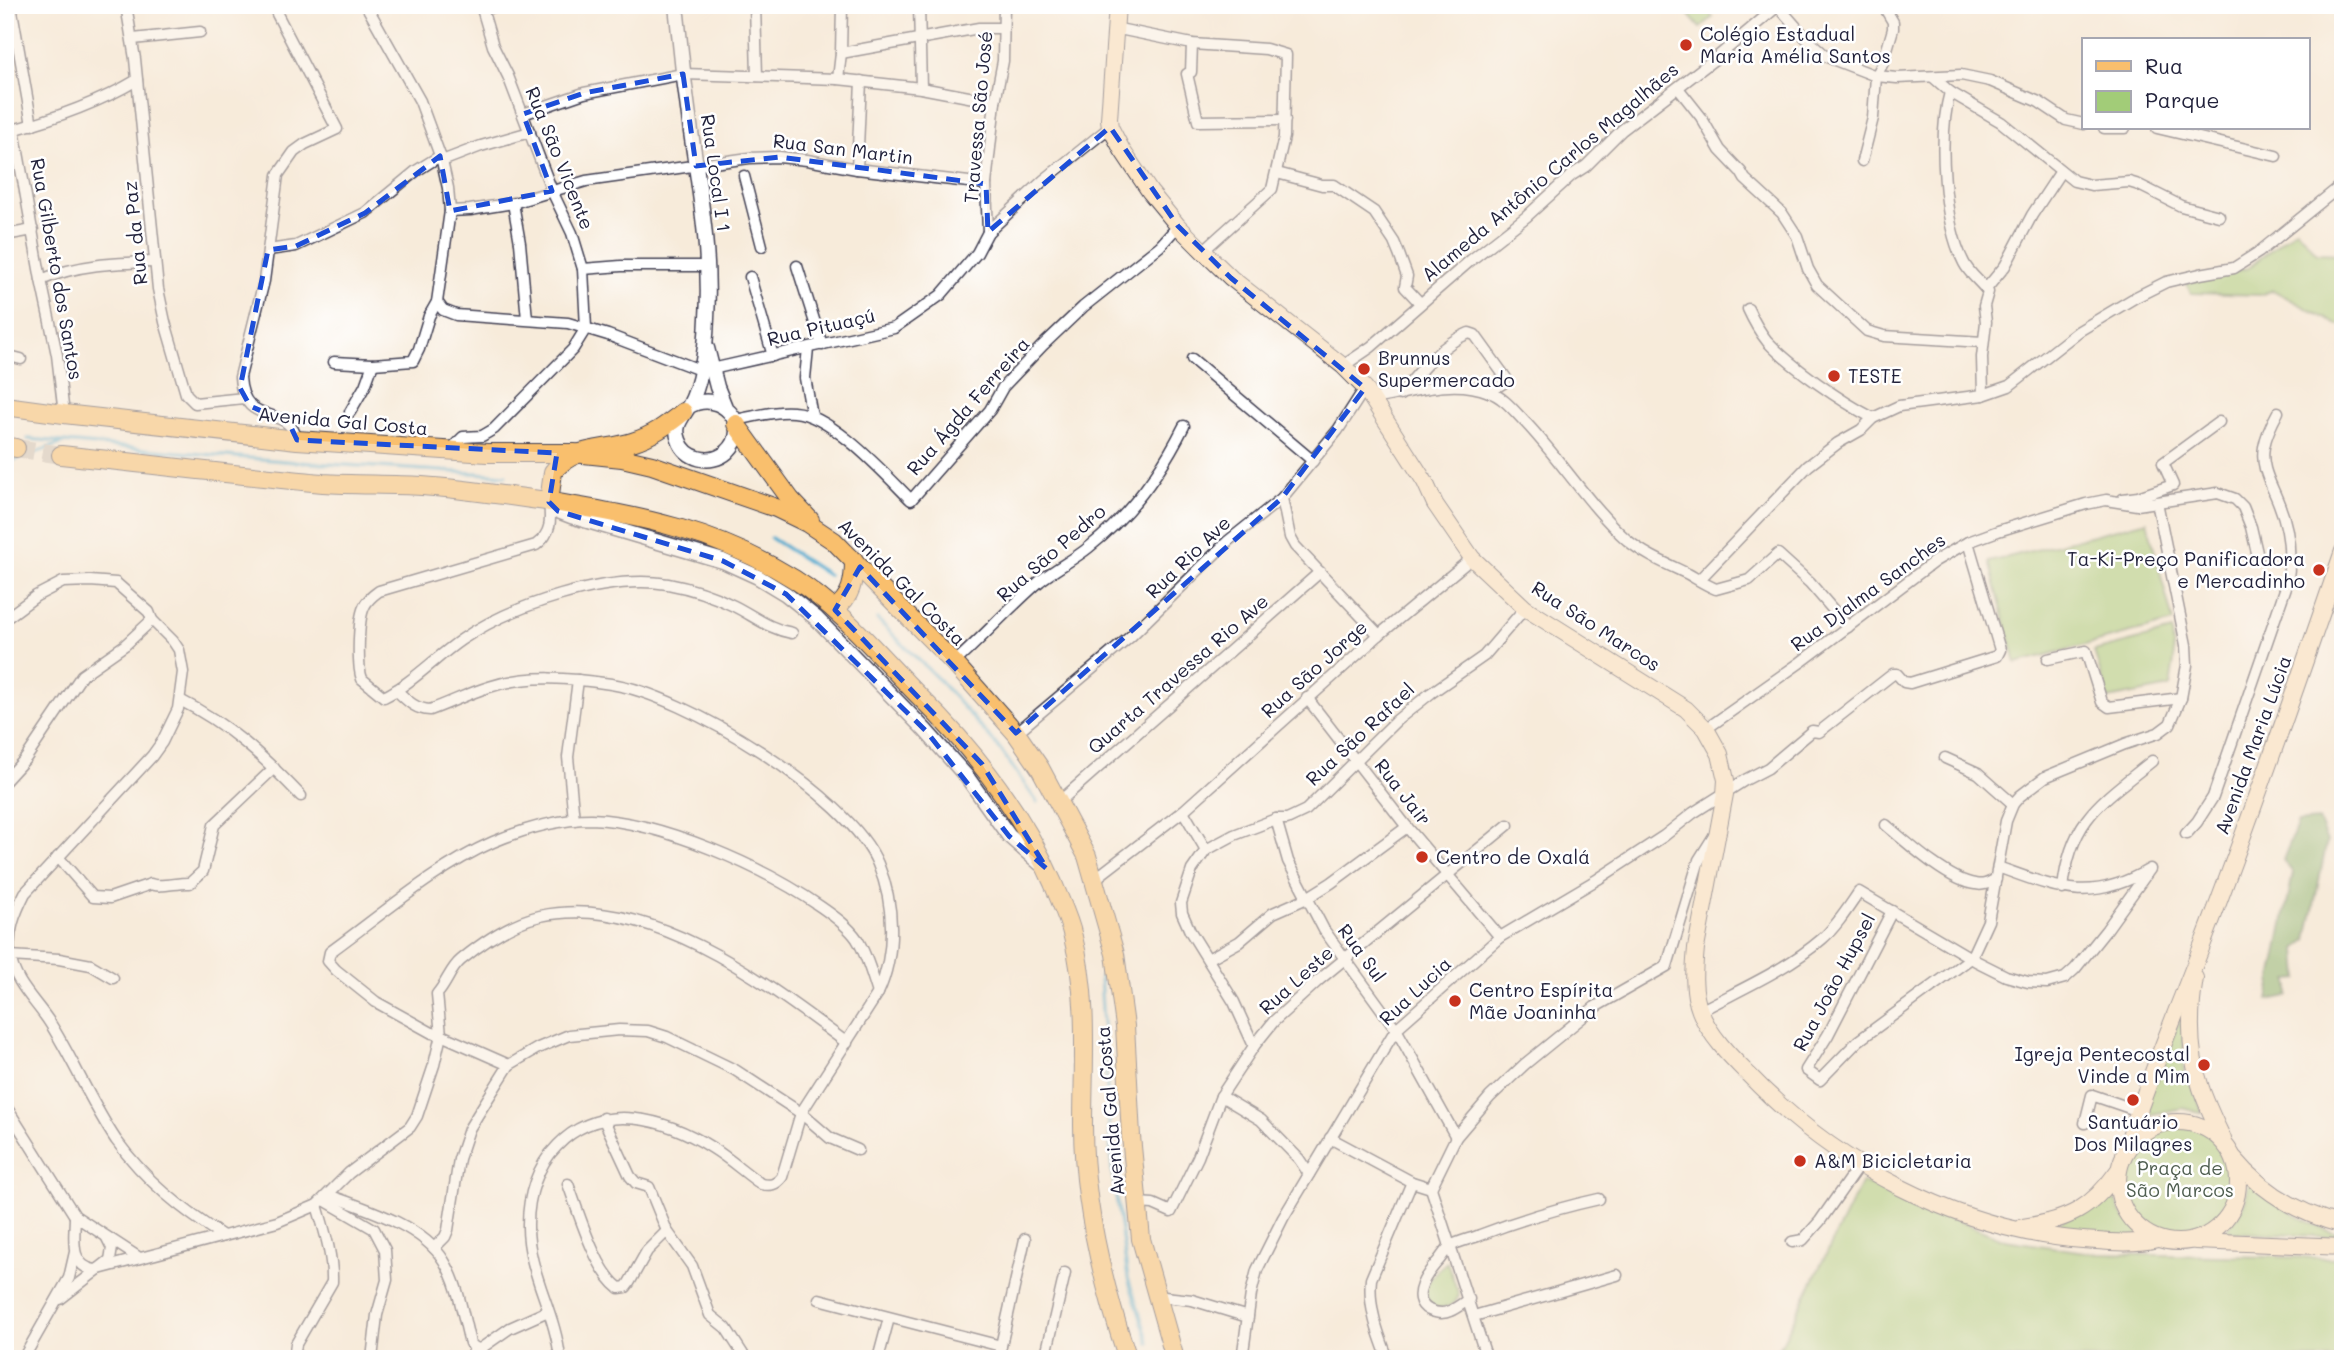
<svg xmlns="http://www.w3.org/2000/svg" width="2348" height="1364" font-family="Mali,sans-serif">
<style>
.green{fill:#a2cc78;stroke:#62775a;stroke-width:2}
.forest{fill:#81b068;stroke:#526952;stroke-width:2}
.lines{fill:none;stroke-linecap:round;stroke-linejoin:round}
.stream{stroke:#52abcf;stroke-width:3.5}
.primary-tunnel{stroke:#ccc3ba;stroke-width:18;stroke-dasharray:18 9;stroke-linecap:butt}
.minor-casing{stroke:#424053;stroke-width:13}
.tertiary-casing{stroke:#424053;stroke-width:17}
.secondary-casing{stroke:#424053;stroke-width:18}
.primary-casing{stroke:#424053;stroke-width:20}
.minor{stroke:#fff;stroke-width:10}
.tertiary{stroke:#fff;stroke-width:14}
.secondary{stroke:#fde5c5;stroke-width:16}
.primary{stroke:#f9bf6d;stroke-width:18}
.marked{fill:none;stroke:#1d4ed8;stroke-width:5;stroke-dasharray:14 9;stroke-linejoin:round}
.poi-dot{fill:#c8321e;stroke:#fff;stroke-width:2.5}
.labels{text-anchor:middle;stroke-width:5;stroke-linejoin:round;paint-order:stroke}
.poi-label{font-size:19px;fill:#22223b;stroke:#fff;text-anchor:start}
.street-label{font-size:19px;fill:#22223b;stroke:#fff}
.park-label{font-size:19px;fill:#4f5e50;stroke:#fff}
</style>
<rect width="100%" height="100%" fill="#fff"/>
<filter id="ink" filterUnits="userSpaceOnUse"><feTurbulence type="fractalNoise" baseFrequency=".0143" numOctaves="2"/><feDisplacementMap in="SourceGraphic" scale="14" xChannelSelector="R" yChannelSelector="G"/><feConvolveMatrix kernelMatrix="1 2 1 2 8 2 1 2 1" color-interpolation-filters="sRGB"/></filter>
<filter id="wash" filterUnits="userSpaceOnUse"><feTurbulence type="fractalNoise" baseFrequency=".00686" numOctaves="4" result="noise"/><feDisplacementMap in="SourceGraphic" scale="28" xChannelSelector="R" yChannelSelector="G"/><feGaussianBlur stdDeviation="1.57" result="paint"/><feColorMatrix in="noise" values="0 0 0 0 0 0 0 0 0 0 0 0 0 0 0 0 0 1.4 0 .05"/><feComposite in="paint" operator="in"/></filter>
<g filter="url(#wash)">
<rect width="100%" height="100%" fill="#f7ebda"/>
<g class="green">
<polygon points="1680,5 1702,5 1713,17 1700,28"/>
<polygon points="2296,229 2317,253 2341,254 2343,259 2343,322 2338,325 2273,290 2260,295 2191,293 2186,284 2248,268"/>
<polygon points="2147,521 2173,622 2016,663 1989,562"/>
<polygon points="2172,631 2174,660 2170,687 2108,699 2094,651"/>
<polygon points="2183,1011 2184,1075 2196,1092 2202,1113 2183,1108 2148,1115 2150,1093"/>
<circle cx="2180" cy="1179" r="53"/>
<polygon points="1862,1182 2005,1240 2098,1254 2343,1258 2343,1359 1774,1359"/>
<path d="M 2249,1182 C 2277,1204 2302,1223 2337,1233 L 2338,1237 L 2224,1232 L 2239,1214 L 2245,1201 Z"/>
<polygon points="2112,1189 2122,1215 2144,1236 2124,1237 2051,1228"/>
<path d="M 1447,1262 L 1459,1295 C 1454,1308 1445,1308 1433,1308 C 1416,1291 1432,1274 1447,1262 Z"/>
</g>
<polygon class="forest" points="2318,820 2327,841 2307,940 2297,949 2299,979 2289,980 2289,996 2268,1000 2293,873 2283,860 2298,822"/>
<g class="lines">
<g class="stream">
<polyline points="28,439 296,462 506,475"/>
<polyline points="5,463 63,443"/>
<polyline points="771,538 828,575"/>
<polyline points="877,619 939,680 1000,749 1037,802"/>
<polyline points="1100,976 1112,1169 1128,1278 1149,1343"/>
</g>
</g>
</g>
<g filter="url(#ink)">
<g class="lines">
<polyline class="primary-tunnel" points="16,448 61,455"/>
<g class="minor-casing">
<g id="minor">
<polyline points="11,5 32,125"/>
<polyline points="126,5 135,59 158,289 165,322 186,394 195,403 244,398"/>
<polyline points="755,5 757,76"/>
<polyline points="919,5 921,88"/>
<polyline points="1778,6 1806,38 1827,57 1876,76 1897,78 1961,75 1990,81 2039,102 2066,120 2084,124"/>
<polyline points="482,10 501,5"/>
<path d="M 277,14 L 337,129 L 305,144 L 294,152 L 278,175 L 264,281 L 240,377 C 243,430 289,402 297,440"/>
<polyline points="1114,28 1192,44 1266,49 1286,55 1284,137 1272,189 1203,251"/>
<polyline points="133,39 200,32"/>
<polyline points="1192,44 1191,72 1187,74 1198,121 1285,120"/>
<polyline points="841,53 979,28 1003,28"/>
<path d="M 1933,77 L 1950,92 C 1938,135 1943,223 1964,263 C 1970,275 1981,282 1988,292 L 1984,306 L 1986,322 L 1982,357 L 1983,395"/>
<polyline points="838,79 841,53 842,5"/>
<polyline points="1678,88 1701,117 1720,150 1741,172 1745,179 1782,213 1797,236 1808,269 1817,285 1867,331 1884,336 1983,342"/>
<polyline points="1950,92 2001,122 2074,181 2091,185 2129,182 2139,185 2181,206 2219,216"/>
<polyline points="523,114 584,93 683,74 838,79 921,88 995,102"/>
<polyline points="2104,128 2125,128"/>
<polyline points="2157,128 2276,156"/>
<polyline points="14,130 41,280 57,355 64,414"/>
<path d="M 5,132 C 50,120 97,104 137,80"/>
<polyline points="442,161 481,146 530,132"/>
<polyline points="1862,161 1873,118 1876,76 1883,63 1893,29 1893,22 1883,5"/>
<polyline points="857,169 861,81"/>
<polyline points="1277,173 1322,185 1334,185 1374,212 1394,242 1399,254 1407,276 1405,287 1420,303"/>
<polyline points="744,176 762,246"/>
<polyline points="513,203 520,243 527,319"/>
<polyline points="450,211 470,210 513,203 586,181 749,158 779,157 807,160 857,169 986,184"/>
<polyline points="988,232 986,184 995,102 1003,61 1004,5"/>
<polyline points="5,235 33,230"/>
<polyline points="268,250 296,246 365,213 416,171 440,156"/>
<polyline points="797,266 822,345"/>
<polyline points="583,269 621,266 708,266"/>
<polyline points="750,277 773,356"/>
<path d="M 41,280 C 77,264 115,263 154,262"/>
<polyline points="1986,289 2005,266 2032,215 2061,171"/>
<polyline points="437,302 443,310 456,315 568,323 608,335 700,370"/>
<path d="M 1748,309 C 1753,320 1759,331 1767,341 C 1791,367 1842,402 1873,418"/>
<polyline points="808,348 805,378 812,416"/>
<polyline points="5,355 21,359"/>
<polyline points="1192,359 1313,461"/>
<polyline points="334,362 373,364 413,361 419,349 429,316 437,302 450,211 448,188 442,161 420,101 366,5"/>
<polyline points="1343,366 1371,347 1471,260 1526,217 1572,175 1586,166 1622,130 1716,58 1779,5"/>
<polyline points="712,369 894,328 941,295 977,253 988,232 1044,180 1110,127"/>
<path d="M 1400,395 C 1419,372 1441,344 1469,333 L 1475,335 L 1506,378 L 1505,382 L 1489,392"/>
<path d="M 1373,399 C 1409,393 1453,377 1489,392 C 1504,397 1515,412 1526,423 C 1560,459 1591,508 1627,540 C 1645,555 1667,564 1688,574 C 1697,579 1706,585 1716,589 L 1749,580 L 1778,554 L 1810,583 L 1848,627"/>
<polyline points="350,412 365,386 373,364"/>
<path d="M 735,420 C 754,417 775,410 794,412 C 832,415 884,473 911,500 L 990,410 L 1003,387 L 1043,345 L 1083,307 L 1160,246 L 1178,226"/>
<polyline points="449,451 463,437 482,436 494,429 573,349 586,328 583,269 572,233 552,191 508,76 493,46 481,5"/>
<polyline points="1282,498 1290,537 1295,546 1379,635"/>
<polyline points="2123,499 2138,497 2173,485 2163,463 2219,422"/>
<path d="M 549,502 C 551,520 552,533 536,545 L 379,591 C 372,596 367,600 364,607 C 358,620 357,666 362,679 L 384,697 C 412,683 435,658 461,640 C 512,605 606,574 668,584 C 690,588 714,596 734,606 C 754,616 769,629 792,633"/>
<polyline points="1699,580 1808,466 1838,443 1861,430 1873,418 1899,406 1983,395 2009,386 2079,331 2136,297 2166,282 2200,274 2234,268 2259,252 2343,184"/>
<path d="M 5,619 L 36,596 L 63,582 L 90,581 L 116,583 L 149,612 L 152,620 L 173,641 L 179,650 L 183,672 L 178,709 L 162,742 L 152,756 L 25,893 C 15,913 7,932 10,955 C 14,983 36,1001 50,1023 C 74,1061 91,1103 116,1140 C 145,1180 181,1209 223,1236"/>
<polyline points="2048,659 2086,651 2102,702 2109,707 2181,698"/>
<path d="M 954,663 C 983,637 1010,607 1040,581 C 1055,569 1073,560 1088,548 C 1129,516 1161,472 1184,426"/>
<path d="M 396,690 C 407,700 414,709 430,710 C 450,703 469,693 489,687 C 528,674 571,678 611,684 C 683,694 850,795 878,864 C 895,904 896,954 878,993 L 801,1113 L 782,1177 C 776,1185 770,1186 761,1184 C 745,1173 730,1159 714,1149 C 666,1118 601,1100 557,1146 C 537,1166 528,1196 528,1224 C 527,1271 556,1313 560,1359"/>
<polyline points="1307,698 1407,827 1500,937"/>
<path d="M 180,700 C 228,724 264,757 301,796"/>
<polyline points="1706,729 1801,662 1935,561 1968,542 1998,531 2086,504 2106,500 2137,505 2218,493 2235,499 2243,507 2251,527 2258,557"/>
<polyline points="1016,733 1130,637 1227,542 1282,498 1338,430 1365,388"/>
<polyline points="1945,758 1978,773 2013,804"/>
<polyline points="5,781 26,758 82,675 125,645 152,620"/>
<polyline points="1059,802 1320,572"/>
<polyline points="1183,811 1206,850"/>
<polyline points="1276,819 1288,861 1324,930 1396,1029 1456,1137"/>
<polyline points="574,820 568,757 578,680"/>
<path d="M 1886,825 C 1906,842 1949,881 1975,884 C 1983,886 1989,883 1996,879"/>
<path d="M 2186,834 L 2197,822 L 2213,797 L 2287,584 C 2292,556 2290,531 2279,504 C 2272,485 2260,468 2264,447 C 2266,435 2272,423 2278,412"/>
<path d="M 58,857 L 93,897 L 110,898 L 151,884 C 159,888 179,882 190,883 L 203,871 L 214,825 L 274,768"/>
<polyline points="1096,882 1100,875 1183,811 1379,635 1472,558"/>
<path d="M 2063,889 C 2070,819 2101,802 2152,761"/>
<polyline points="1892,911 1828,1035 1806,1070 1820,1080 1858,1041 1971,958 1988,921 2006,821 2013,804 2020,796 2045,777 2125,744 2158,733 2170,724 2181,698 2187,665 2186,645 2157,502"/>
<polyline points="10,956 59,959 91,965 113,978"/>
<polyline points="1208,959 1239,942 1273,913 1307,898 1331,883 1407,827"/>
<path d="M 1700,1011 C 1741,989 1786,970 1822,939 C 1837,926 1848,908 1859,892 L 1976,961 L 2006,976 L 2028,982 L 2047,983 L 2065,978 L 2075,969 L 2107,929 L 2150,869 C 2090,904 2059,889 1998,867"/>
<polyline points="1254,1046 1234,1002 1190,931 1182,913 1181,903 1192,870 1206,850 1234,835 1276,819 1287,819 1306,810 1397,720 1431,693 1484,656 1525,608"/>
<path d="M 509,1065 L 441,1035 L 432,1033 L 376,1002 L 336,970 L 328,961 L 330,952 C 380,916 436,867 493,842 C 522,830 559,819 591,819 C 661,821 764,867 821,907 C 834,916 848,926 857,939 C 867,955 872,975 878,993"/>
<polyline points="1221,1096 1261,1120 1299,1159 1309,1174"/>
<polyline points="5,1105 75,1216 138,1257"/>
<polyline points="603,1118 630,1176 636,1183 649,1187 667,1231 692,1266 710,1315 726,1328 746,1359"/>
<polyline points="2085,1123 2092,1095 2130,1108 2141,1100"/>
<polyline points="1330,1138 1412,1182 1431,1188"/>
<path d="M 568,1184 C 579,1213 595,1270 619,1288 L 626,1287 L 629,1283 L 647,1251 L 667,1231"/>
<polyline points="1431,1188 1456,1137 1490,1097 1525,1064 1595,1007 1667,966 1699,860 1714,836"/>
<polyline points="1431,1188 1487,1359"/>
<path d="M 328,1195 C 365,1208 423,1226 444,1261 C 459,1285 463,1317 470,1343 L 475,1348 L 471,1359"/>
<polyline points="324,1200 374,1229 385,1250 387,1280 377,1315 372,1359"/>
<polyline points="1138,1203 1153,1204 1171,1212 1198,1157 1221,1096 1254,1046 1274,1021 1319,980 1508,825"/>
<path d="M 75,1216 C 75,1236 68,1266 95,1270 L 277,1222 L 317,1205 L 349,1173 L 410,1127 L 417,1116 L 434,1065 L 441,1035 L 437,994 C 447,983 450,969 461,960 C 483,942 513,922 540,916 C 649,893 765,982 847,1043"/>
<polyline points="1792,1242 1803,1240 1820,1221 1859,1165"/>
<polyline points="434,1248 445,1237 448,1230 459,1159 469,1129 480,1111 509,1065 538,1048 569,1035 619,1030 648,1031 667,1037 735,1070 801,1113 830,1138 858,1150"/>
<polyline points="1155,1296 1192,1300 1248,1317"/>
<polyline points="60,1299 110,1260 112,1248 107,1238"/>
<polyline points="819,1299 1001,1346"/>
<path d="M 1469,1299 C 1463,1303 1457,1308 1450,1311 C 1444,1314 1436,1313 1429,1310 C 1407,1298 1429,1271 1439,1260 C 1442,1256 1446,1250 1449,1247 C 1458,1241 1471,1239 1480,1235 C 1519,1220 1558,1208 1599,1199"/>
<polyline points="1474,1316 1617,1275"/>
<polyline points="475,1348 480,1349 510,1328 548,1311"/>
<polyline points="23,1359 69,1278 75,1252"/>
<path d="M 294,1359 L 296,1344 L 332,1282 C 333,1256 324,1229 317,1205"/>
<polyline points="878,1359 889,1318"/>
<polyline points="998,1359 1025,1239"/>
<polyline points="1045,1359 1065,1273"/>
<polyline points="1242,1359 1251,1294 1257,1270 1283,1218 1396,1029 1500,937 1598,879 1664,836 1693,813 1745,780 1768,768 1812,731 1819,732 1893,674 1897,674 1904,682 1910,683 1997,656 2000,650 1968,542"/>
<path d="M 1388,1359 C 1378,1333 1368,1307 1371,1279 L 1412,1182"/>
</g>
</g>
<g class="tertiary-casing">
<g id="tertiary">
<path d="M 676,5 C 680,48 685,90 691,132 C 700,194 711,255 707,318 C 706,345 702,382 689,406 C 683,417 673,425 679,440 C 685,459 711,466 727,452 C 754,427 721,387 688,407"/>
<polyline points="707,348 717,387 725,407"/>
<polyline points="549,502 558,511 571,516 723,561 758,577 786,594 816,618 926,731 967,777 1009,836 1043,866"/>
</g>
</g>
<g class="secondary-casing">
<g id="secondary">
<path d="M 1117,5 L 1109,119 L 1110,127 L 1122,150 L 1150,192 L 1178,226 L 1203,251 L 1231,278 L 1343,366 L 1365,388 L 1425,482 L 1435,504 L 1472,558 L 1525,608 L 1686,709 L 1706,729 L 1720,754 L 1726,780 L 1725,794 L 1696,948 C 1694,969 1692,991 1700,1011 C 1709,1035 1730,1056 1748,1074 C 1835,1165 1956,1230 2083,1240 C 2108,1242 2134,1245 2157,1239"/>
<path d="M 2195,978 C 2189,1014 2189,1054 2201,1088 C 2207,1106 2215,1122 2223,1139"/>
<circle cx="2178" cy="1182" r="60"/>
<path d="M 2124,1154 C 2146,1085 2174,1018 2200,951 C 2251,818 2297,685 2343,551"/>
<path d="M 2234,1158 C 2262,1192 2301,1214 2343,1225"/>
<path d="M 2023,1227 C 2069,1220 2091,1209 2118,1171"/>
<polyline points="2195,1241 2343,1247"/>
</g>
</g>
<g class="primary-casing">
<g id="primary">
<polyline points="5,406 64,414 297,440 487,453 574,453 622,458 652,465 776,508 807,523 834,541 954,663 1016,733 1040,768 1087,856 1115,954 1125,1026 1131,1136 1141,1239 1175,1359"/>
<polyline points="736,424 791,500 810,520"/>
<polyline points="5,446 16,448"/>
<path d="M 61,455 C 149,464 236,475 323,483 C 356,485 389,484 422,486 C 466,489 509,496 553,502 C 642,517 715,530 794,579 C 843,610 879,656 920,697 C 975,751 1022,812 1053,883 C 1060,901 1069,918 1073,937 C 1089,999 1083,1062 1083,1125 C 1083,1204 1103,1285 1128,1359"/>
<path d="M 549,502 L 553,472 C 572,446 604,451 632,442 C 652,436 667,425 683,412"/>
<path d="M 834,609 C 852,597 854,581 854,560"/>
</g>
</g>
<use href="#minor" class="minor"/>
<use href="#tertiary" class="tertiary"/>
<use href="#secondary" class="secondary"/>
<use href="#primary" class="primary"/>
</g>
</g>
<path d="M0 0H2348V1364H0ZM 683,74 L 696,166 L 779,157 L 986,184 L 988,232 L 1110,127 L 1178,226 L 1231,278 L 1365,388 L 1282,498 L 1016,733 L 860,567 L 835,610 L 982,764 L 1047,869 L 1009,836 L 926,731 L 786,594 L 723,561 L 558,511 L 549,502 L 557,453 L 297,440 L 289,423 L 250,406 L 240,388 L 268,250 L 296,246 L 365,213 L 440,156 L 450,211 L 552,191 L 523,114 L 584,93 Z" fill="#f7ebda" fill-opacity=".55" fill-rule="evenodd"/>
<path class="marked" d="M 683,74 L 696,166 L 779,157 L 986,184 L 988,232 L 1110,127 L 1178,226 L 1231,278 L 1365,388 L 1282,498 L 1016,733 L 860,567 L 835,610 L 982,764 L 1047,869 L 1009,836 L 926,731 L 786,594 L 723,561 L 558,511 L 549,502 L 557,453 L 297,440 L 289,423 L 250,406 L 240,388 L 268,250 L 296,246 L 365,213 L 440,156 L 450,211 L 552,191 L 523,114 L 584,93 Z"/>
<g class="poi-dot">
<circle cx="1686" cy="45" r="7"/>
<circle cx="1364" cy="369" r="7"/>
<circle cx="1834" cy="376" r="7"/>
<circle cx="2319" cy="570" r="7"/>
<circle cx="1422" cy="857" r="7"/>
<circle cx="1455" cy="1001" r="7"/>
<circle cx="2204" cy="1065" r="7"/>
<circle cx="2133" cy="1100" r="7"/>
<circle cx="1800" cy="1161" r="7"/>
</g>
<g class="labels">
<g class="poi-label">
<text x="1700" y="41">Colégio Estadual<tspan x="1700" dy="22">Maria Amélia Santos</tspan></text>
<text x="1378" y="365">Brunnus<tspan x="1378" dy="22">Supermercado</tspan></text>
<text x="1848" y="383">TESTE</text>
<text x="2305" y="566" text-anchor="end">Ta-Ki-Preço Panificadora<tspan x="2305" dy="22">e Mercadinho</tspan></text>
<text x="1436" y="864">Centro de Oxalá</text>
<text x="1469" y="997">Centro Espírita<tspan x="1469" dy="22">Mãe Joaninha</tspan></text>
<text x="2190" y="1061" text-anchor="end">Igreja Pentecostal<tspan x="2190" dy="22">Vinde a Mim</tspan></text>
<text x="2133" y="1129" text-anchor="middle">Santuário<tspan x="2133" dy="22">Dos Milagres</tspan></text>
<text x="1814" y="1168">A&amp;M Bicicletaria</text>
</g>
<g class="street-label">
<text transform="translate(978 117) rotate(-85)" y="7">Travessa São José</text>
<text transform="translate(843 149) rotate(7)" y="7">Rua San Martin</text>
<text transform="translate(560 158) rotate(68)" y="7">Rua São Vicente</text>
<text transform="translate(1550 172) rotate(-40)" y="7">Alameda Antônio Carlos Magalhães</text>
<text transform="translate(716 173) rotate(82)" y="7">Rua Local I 1</text>
<text transform="translate(135 233) rotate(-96)" y="7">Rua da Paz</text>
<text transform="translate(57 269) rotate(80)" y="7">Rua Gilberto dos Santos</text>
<text transform="translate(821 327) rotate(-13)" y="7">Rua Pituaçú</text>
<text transform="translate(968 406) rotate(-49)" y="7">Rua Ágda Ferreira</text>
<text transform="translate(343 421) rotate(5)" y="7">Avenida Gal Costa</text>
<text transform="translate(1051 553) rotate(-41)" y="7">Rua São Pedro</text>
<text transform="translate(1188 557) rotate(-44)" y="7">Rua Rio Ave</text>
<text transform="translate(902 582) rotate(45)" y="7">Avenida Gal Costa</text>
<text transform="translate(1868 592) rotate(-36)" y="7">Rua Djalma Sanches</text>
<text transform="translate(1596 626) rotate(33)" y="7">Rua São Marcos</text>
<text transform="translate(1314 669) rotate(-42)" y="7">Rua São Jorge</text>
<text transform="translate(1178 674) rotate(-41)" y="7">Quarta Travessa Rio Ave</text>
<text transform="translate(1360 734) rotate(-43)" y="7">Rua São Rafael</text>
<text transform="translate(2253 745) rotate(-70)" y="7">Avenida Maria Lúcia</text>
<text transform="translate(1403 792) rotate(52)" y="7">Rua Jair</text>
<text transform="translate(1362 953) rotate(54)" y="7">Rua Sul</text>
<text transform="translate(1296 980) rotate(-42)" y="7">Rua Leste</text>
<text transform="translate(1834 982) rotate(-62)" y="7">Rua João Hupsel</text>
<text transform="translate(1415 991) rotate(-43)" y="7">Rua Lucia</text>
<text transform="translate(1110 1111) rotate(-95)" y="7">Avenida Gal Costa</text>
</g>
<g class="park-label">
<text x="2180" y="1175">Praça de<tspan x="2180" dy="22">São Marcos</tspan></text>
</g>
</g>
<rect width="2348" height="1364" fill="none" stroke="#fff" stroke-width="28"/>
<rect x="2082" y="38" width="228" height="91" fill="#ffffff" stroke="#a7a7b1" stroke-width="2"/>
<rect x="2096" y="61" width="35" height="10" fill="#f9bf6d" stroke="#a7a7b1" stroke-width="2"/>
<text x="2145" y="74" font-size="21" fill="#22223b">Rua</text>
<rect x="2096" y="91" width="35" height="21" fill="#a2cc78" stroke="#a7a7b1" stroke-width="2"/>
<text x="2145" y="108" font-size="21" fill="#22223b">Parque</text>
</svg>
